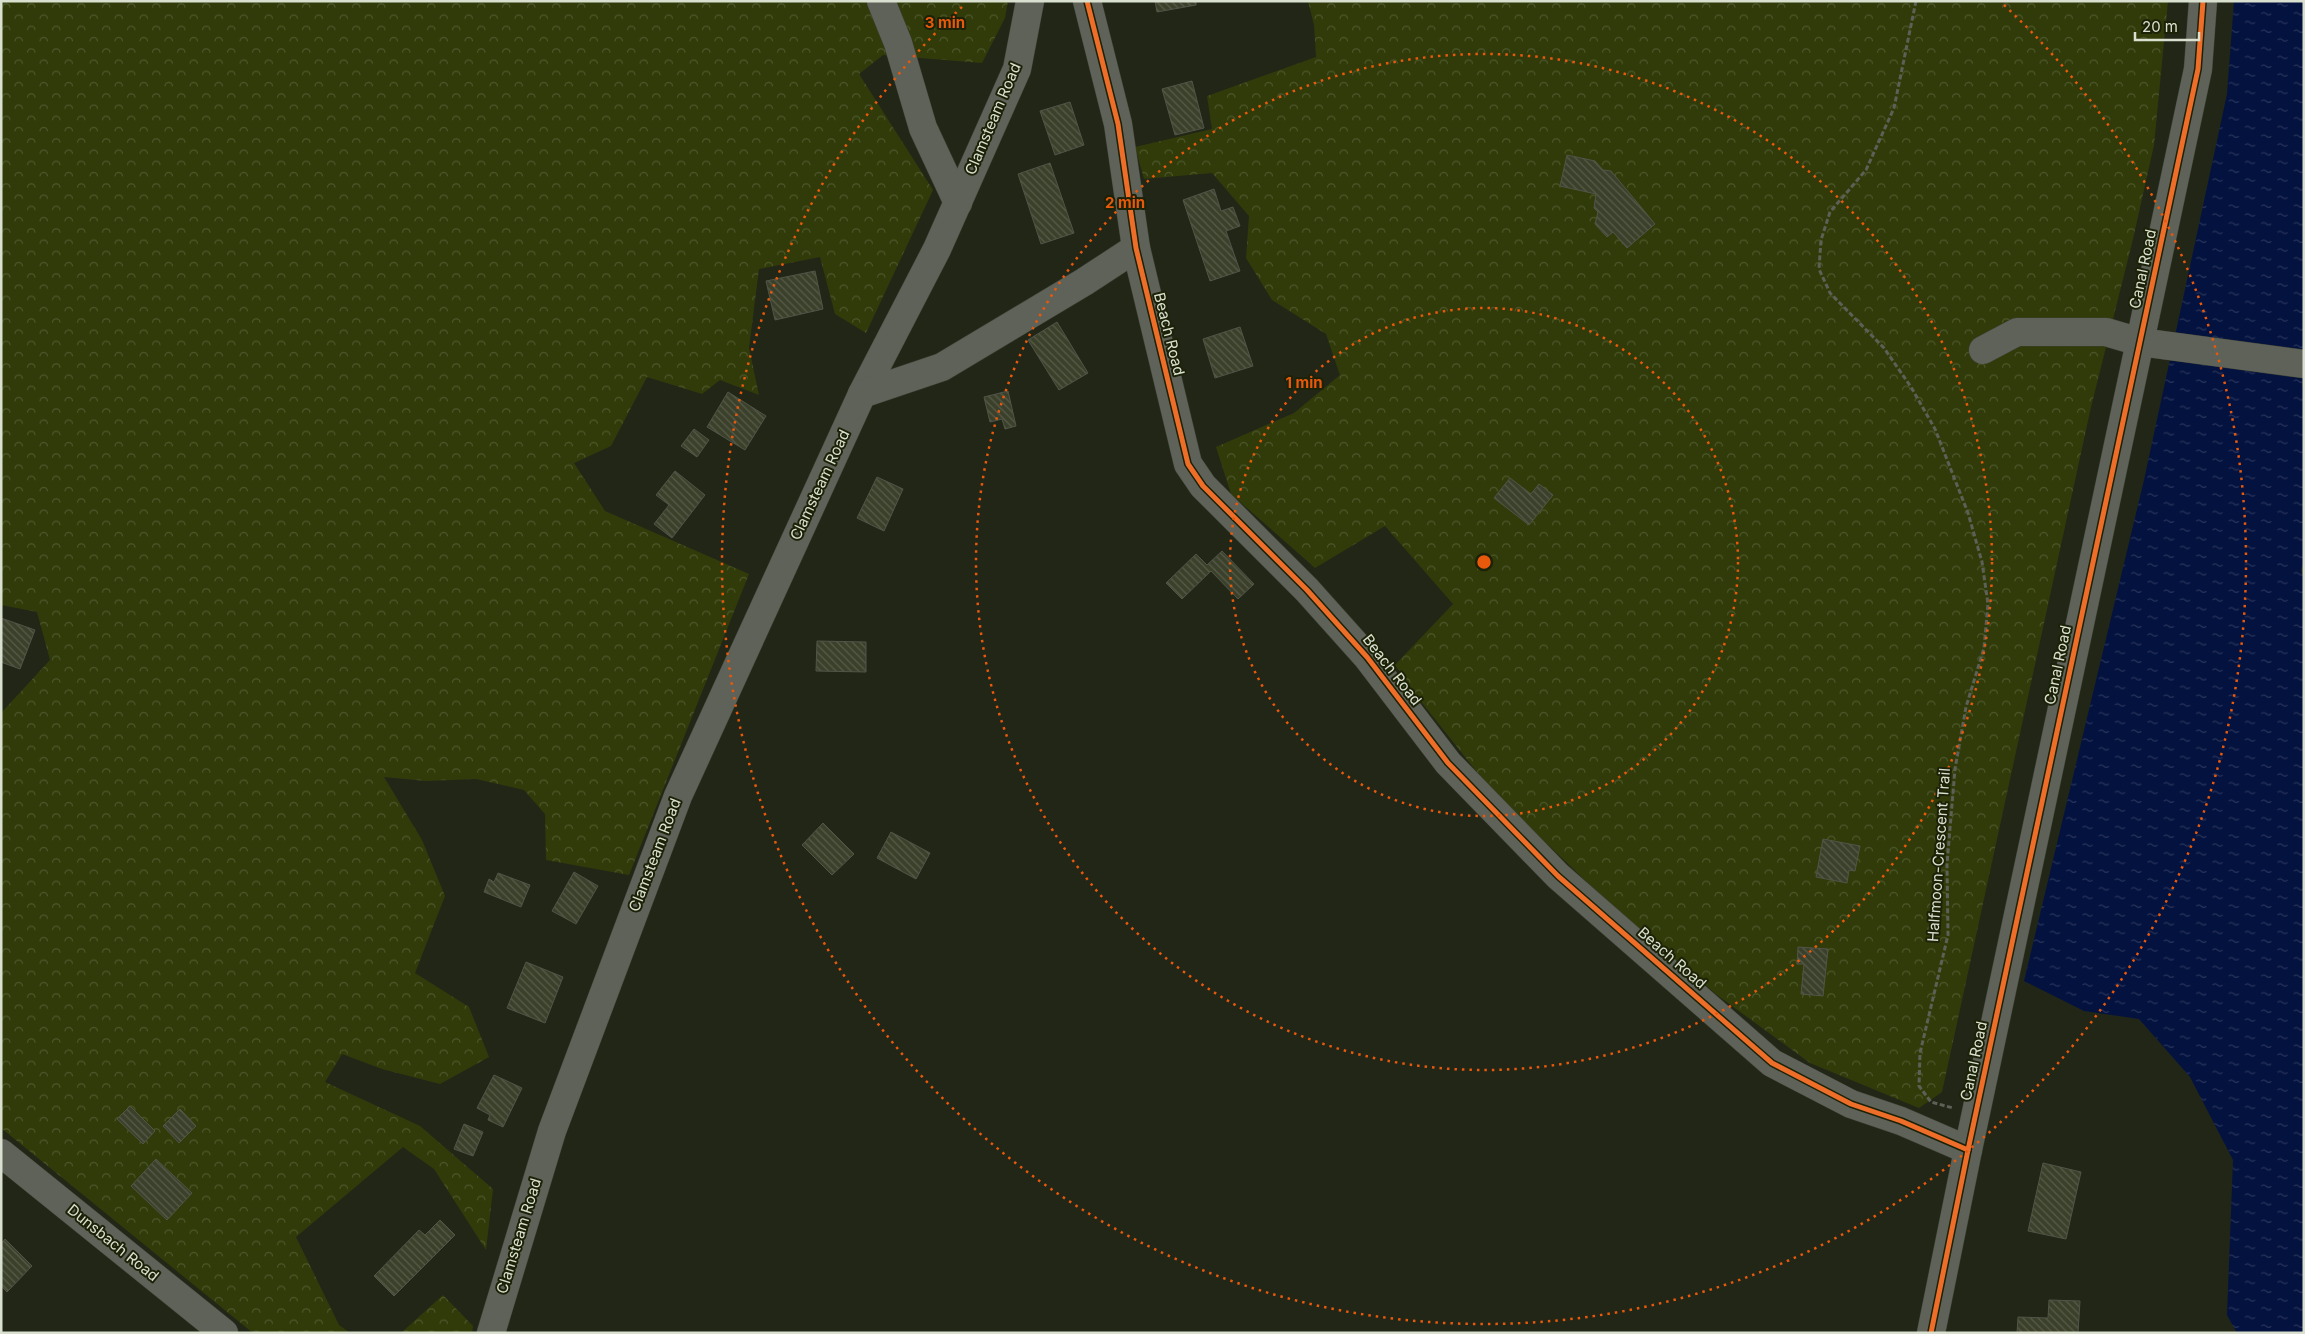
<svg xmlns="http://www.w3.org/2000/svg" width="2305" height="1334" font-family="Inter,sans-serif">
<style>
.forest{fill:url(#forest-crowns)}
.water{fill:url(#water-ripples)}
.building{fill:url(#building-back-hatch);stroke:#505548}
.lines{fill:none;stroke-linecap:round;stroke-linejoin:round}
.minor-casing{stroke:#3c4135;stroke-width:29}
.path{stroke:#5c6056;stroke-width:3;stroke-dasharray:5 2.5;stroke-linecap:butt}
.minor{stroke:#5f6258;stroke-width:28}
.cycleway-casing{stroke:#1b2207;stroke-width:8}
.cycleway{stroke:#ee6e29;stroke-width:5}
.ring{fill:none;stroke:#e8590c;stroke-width:2.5;stroke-dasharray:2.5 5}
.labels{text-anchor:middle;stroke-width:4;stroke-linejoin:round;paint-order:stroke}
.street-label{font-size:15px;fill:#dae0cf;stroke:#1b2207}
.centre{fill:#e8590c;stroke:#1b2207;stroke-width:2.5}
.ring-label{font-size:15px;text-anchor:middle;font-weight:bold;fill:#e8590c;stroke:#1b2207;stroke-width:4;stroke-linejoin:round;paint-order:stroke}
</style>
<defs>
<pattern id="forest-crowns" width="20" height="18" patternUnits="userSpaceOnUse" patternTransform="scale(1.25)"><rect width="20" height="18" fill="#303b09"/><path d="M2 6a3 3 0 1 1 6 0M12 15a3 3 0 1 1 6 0" fill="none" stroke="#4d572c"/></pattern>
<pattern id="water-ripples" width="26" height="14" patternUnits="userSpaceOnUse" patternTransform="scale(1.25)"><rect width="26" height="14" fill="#04123f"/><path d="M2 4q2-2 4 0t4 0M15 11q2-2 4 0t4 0" fill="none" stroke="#28345a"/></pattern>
<pattern id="building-back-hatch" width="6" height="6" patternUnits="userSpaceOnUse" patternTransform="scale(1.25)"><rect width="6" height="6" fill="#3b402b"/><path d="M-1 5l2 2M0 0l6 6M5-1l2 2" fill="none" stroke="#575b49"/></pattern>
</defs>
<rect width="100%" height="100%" fill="#212617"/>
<g class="forest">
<polygon points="1,1 1008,1 1005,18 982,63 883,55 859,74 933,190 866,333 835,314 820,257 759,269 749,348 759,395 720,380 702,394 647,377 611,446 574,463 605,511 749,574 629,875 546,860 545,814 524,790 476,779 426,781 384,777 422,840 445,896 415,973 469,1007 489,1057 440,1084 382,1069 342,1054 325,1082 420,1126 493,1189 486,1250 434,1169 403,1147 296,1237 339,1325 350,1333 253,1333 1,1128 1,713 50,660 37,612 1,605"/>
<polygon points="1308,1 2168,1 2154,145 2133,239 2091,407 1942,1092 1919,1108 1810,1063 1717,995 1611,905 1492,791 1419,699 1395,665 1453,604 1385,526 1315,568 1231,494 1216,447 1294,413 1340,375 1326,334 1272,300 1246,258 1249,216 1212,173 1144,179 1135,147 1212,129 1207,96 1316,57 1314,25"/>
<polygon points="443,1295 473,1326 472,1333 401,1333"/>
</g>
<polygon class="water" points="2234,1 2304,1 2304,365 2302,385 2304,389 2304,561 2301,570 2304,581 2304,1333 2237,1333 2227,1315 2233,1160 2190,1077 2139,1019 2084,1011 2024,981 2144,480 2227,94"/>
<g class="building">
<polygon points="1155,1 1196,1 1196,5 1157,12"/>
<polygon points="1192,81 1204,128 1175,135 1162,89"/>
<polygon points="1070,102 1084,145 1055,155 1040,111"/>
<polygon points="1567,155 1595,161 1603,170 1611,171 1655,224 1627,248 1613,232 1607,237 1595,224 1598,212 1594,208 1596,194 1560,186"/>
<polygon points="1050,163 1074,233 1041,244 1018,174"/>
<polygon points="1214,189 1221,211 1233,207 1240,226 1226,231 1240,271 1210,281 1183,200"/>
<polygon points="815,271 823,309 775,320 766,281"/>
<polygon points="1057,322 1088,373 1059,390 1028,340"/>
<polygon points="1240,327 1253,366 1215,378 1203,339"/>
<polygon points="1008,391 1016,426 1005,429 1002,419 990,422 984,397"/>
<polygon points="728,392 766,416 745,450 707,427"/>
<polygon points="694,429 709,440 697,457 681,446"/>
<polygon points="675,471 705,495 672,538 654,524 669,505 656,495"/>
<polygon points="877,477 903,489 884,531 857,518"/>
<polygon points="1510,478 1531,494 1539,484 1553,495 1529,525 1494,498"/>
<polygon points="1222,551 1254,584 1238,599 1211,571 1182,599 1166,583 1196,554 1207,565"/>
<polygon points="1,618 35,630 20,669 1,662"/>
<polygon points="817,641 866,642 866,672 816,671"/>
<polygon points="823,823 854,854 832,875 802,845"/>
<polygon points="891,832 930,853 916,879 877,858"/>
<polygon points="1823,839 1860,846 1855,871 1849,870 1847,883 1816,877"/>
<polygon points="574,872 598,886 576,924 552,911"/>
<polygon points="498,873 530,885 521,907 484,892 489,879 494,882"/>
<polygon points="1798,947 1828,949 1823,996 1801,994 1804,964 1797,964"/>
<polygon points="526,962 563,977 545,1023 507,1008"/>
<polygon points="494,1075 522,1088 503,1127 488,1120 490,1115 477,1108"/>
<polygon points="130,1106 155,1131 143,1144 117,1119"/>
<polygon points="180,1109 196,1126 179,1143 163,1126"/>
<polygon points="464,1124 483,1132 473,1156 454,1149"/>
<polygon points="156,1159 192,1193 167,1220 131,1186"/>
<polygon points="2043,1163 2081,1172 2066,1239 2028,1231"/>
<polygon points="440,1220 455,1235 394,1296 374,1276 419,1230 425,1235"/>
<polygon points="5,1239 32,1266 7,1292 1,1286 1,1244"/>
<polygon points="2049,1300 2080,1301 2078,1333 2017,1333 2018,1317 2048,1318"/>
</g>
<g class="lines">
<g class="minor-casing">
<g id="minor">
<polyline points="881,1 898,43 923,128 958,203"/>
<polyline points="1087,1 1118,124 1136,248 1188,464 1203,486 1307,590 1367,657 1448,763 1558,876 1772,1063 1851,1104 1901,1121 1968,1150"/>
<polyline points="1983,350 2017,332 2106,332 2140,342 2304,364"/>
<polyline points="862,394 937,249 1017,69 1030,1"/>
<polyline points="1,1153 224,1333"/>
<polyline points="491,1333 552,1131 678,796 862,394 942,367 1084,282 1136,248"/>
<polyline points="1931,1333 1968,1150 2198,69 2203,1"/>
</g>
</g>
<polyline class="path" points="1916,1 1894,108 1866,170 1830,212 1821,240 1819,269 1830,293 1884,348 1911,387 1935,429 1968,513 1982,562 1988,604 1984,648 1966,707 1955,769 1947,864 1948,935 1920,1053 1919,1086 1931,1102 1953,1108"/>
<use href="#minor" class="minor"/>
<g class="cycleway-casing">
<g id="cycleway">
<polyline points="1087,1 1118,124 1136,248 1188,464 1203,486 1307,590 1367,657 1448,763 1558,876 1772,1063 1851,1104 1901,1121 1968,1150"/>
<polyline points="1931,1333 1968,1150 2198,69 2203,1"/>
</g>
</g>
<use href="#cycleway" class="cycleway"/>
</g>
<g class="ring">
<circle cx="1484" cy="562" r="254"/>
<circle cx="1484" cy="562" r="508"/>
<path d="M2004 5A762 762 0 1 1 964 5"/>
</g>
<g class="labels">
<g class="street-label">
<text transform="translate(993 119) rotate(-67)" y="5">Clamsteam Road</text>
<text transform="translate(2143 269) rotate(-78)" y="5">Canal Road</text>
<text transform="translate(1169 334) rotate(76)" y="5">Beach Road</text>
<text transform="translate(820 485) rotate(-65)" y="5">Clamsteam Road</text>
<text transform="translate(2058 665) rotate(-78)" y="5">Canal Road</text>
<text transform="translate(1392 670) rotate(52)" y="5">Beach Road</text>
<text transform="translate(655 855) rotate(-69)" y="5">Clamsteam Road</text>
<text transform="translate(1939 855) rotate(-86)" y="5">Halfmoon-Crescent Trail</text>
<text transform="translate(1672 958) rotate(41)" y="5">Beach Road</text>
<text transform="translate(1974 1061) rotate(-78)" y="5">Canal Road</text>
<text transform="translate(519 1236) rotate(-73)" y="5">Clamsteam Road</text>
<text transform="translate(113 1243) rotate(39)" y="5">Dunsbach Road</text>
</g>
</g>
<circle cx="1484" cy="562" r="8" class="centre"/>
<g class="ring-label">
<text x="945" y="28">3 min</text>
<text x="1125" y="208">2 min</text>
<text x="1304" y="388">1 min</text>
</g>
<rect width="2305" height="1334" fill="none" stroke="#dae0cf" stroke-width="5"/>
<path d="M2135 32v8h64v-8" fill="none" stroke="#dae0cf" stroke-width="2.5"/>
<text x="2142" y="32" font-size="15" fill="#dae0cf" stroke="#1b2207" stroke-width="4" paint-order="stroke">20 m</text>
</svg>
